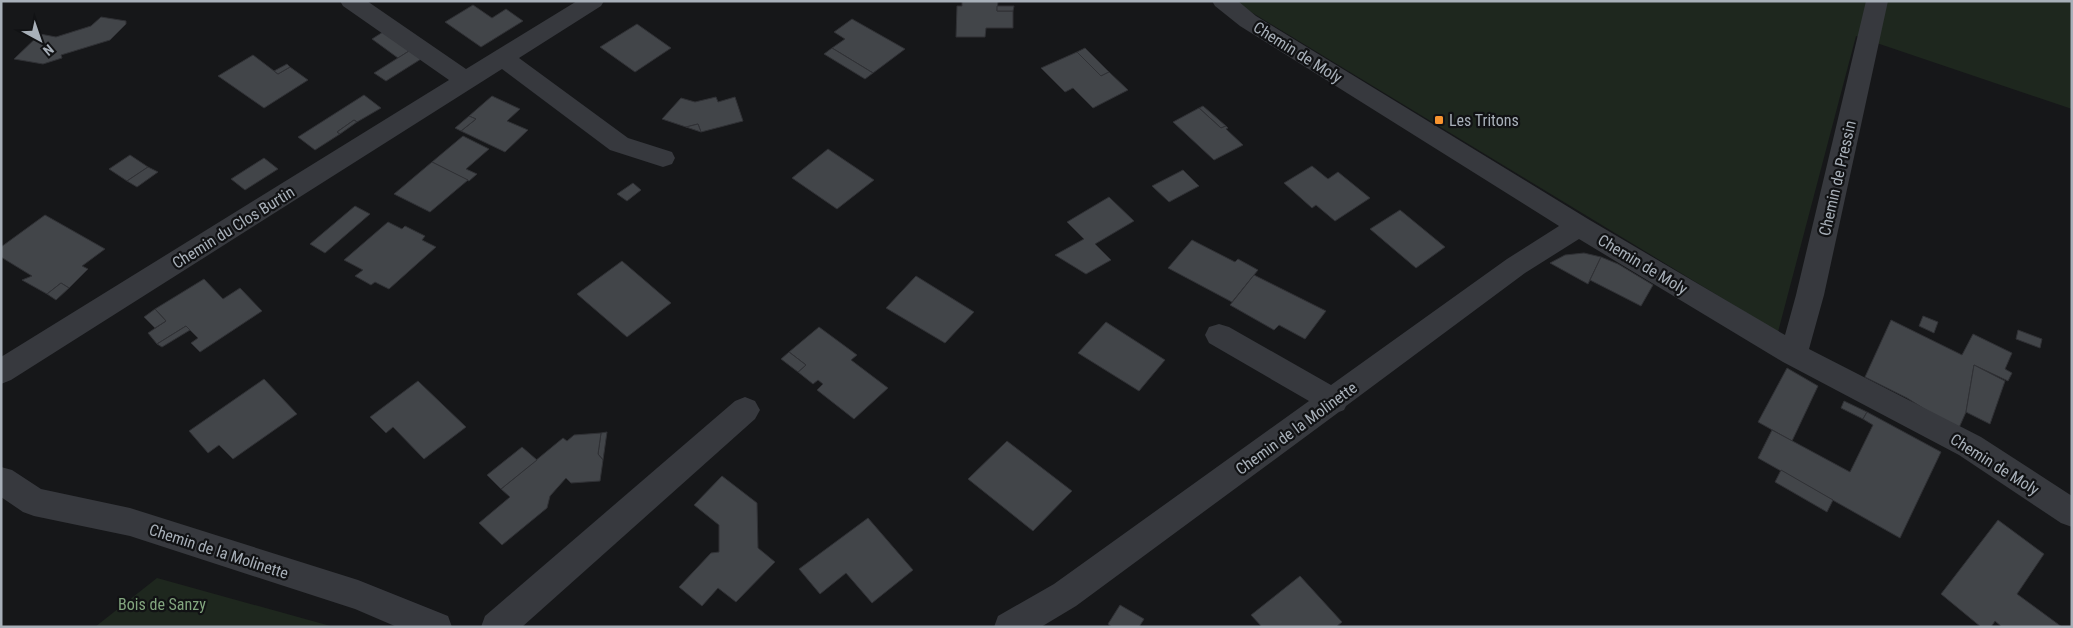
<svg xmlns="http://www.w3.org/2000/svg" width="2073" height="628" font-family="'Roboto Condensed',sans-serif">
<style>
.green{fill:#1e271e}
.building{fill:#424549;stroke:#303135}
.lines{fill:none;stroke-linecap:round;stroke-linejoin:round}
.minor{fill:#37393e;fill-rule:evenodd}
.poi-dot{fill:#f8942f;stroke:#111214;stroke-width:2}
.labels{text-anchor:middle;stroke-width:4.5;stroke-linejoin:round;paint-order:stroke}
.street-label{font-size:16px;fill:#a8b0b9;stroke:#111214}
.poi-label{font-size:16px;fill:#a8b0b9;stroke:#111214;text-anchor:start}
.park-label{font-size:16px;fill:#82a57e;stroke:#111214}
</style>
<rect width="100%" height="100%" fill="#161719"/>
<g class="green">
<polygon points="1233,1 2072,1 2072,109 1856,36 1778,332"/>
<polygon points="157,578 334,627 95,627"/>
</g>
<g class="building">
<polygon points="962,1 998,1 997,11 1013,11 1013,28 986,28 985,37 956,37 957,6 962,6"/>
<polygon points="473,5 492,18 506,9 523,21 481,47 445,22"/>
<polygon points="997,6 1014,6 1013,11 997,11"/>
<polygon points="101,17 126,21 126,24 110,40 61,55 62,58 43,64 14,59 40,34 56,37 91,26"/>
<polygon points="852,19 905,49 873,73 832,48 845,39 834,32"/>
<polygon points="637,24 671,48 635,72 600,47"/>
<polygon points="383,32 409,51 398,58 372,39"/>
<polygon points="832,48 873,73 865,79 824,54"/>
<polygon points="1085,48 1109,72 1101,76 1077,52"/>
<polygon points="409,51 421,59 386,81 374,73"/>
<polygon points="1077,52 1101,76 1109,72 1128,90 1093,108 1073,88 1065,92 1041,68"/>
<polygon points="253,55 278,74 290,67 308,80 264,108 218,76"/>
<polygon points="287,64 290,67 278,74 274,71"/>
<polygon points="364,95 381,108 357,122 354,120 337,132 340,134 315,150 298,137"/>
<polygon points="492,96 520,109 507,121 528,130 505,152 461,131 476,119 469,116"/>
<polygon points="716,97 718,102 735,97 743,121 701,132 698,124 686,127 662,119 681,98 695,102"/>
<polygon points="1203,106 1226,126 1221,128 1199,108"/>
<polygon points="1199,108 1221,128 1226,126 1228,128 1226,129 1243,145 1214,160 1173,122"/>
<polygon points="469,116 476,119 461,131 455,128"/>
<polygon points="354,120 357,122 340,134 337,132"/>
<polygon points="698,124 701,132 686,127"/>
<polygon points="463,136 489,149 466,169 477,174 469,181 432,162"/>
<polygon points="828,149 874,180 837,209 792,178"/>
<polygon points="130,155 148,167 127,181 109,169"/>
<polygon points="264,158 278,169 245,190 231,179"/>
<polygon points="432,162 468,180 430,212 394,194"/>
<polygon points="1312,166 1328,179 1338,172 1370,198 1335,221 1316,205 1312,208 1284,183"/>
<polygon points="148,167 158,172 137,187 127,181"/>
<polygon points="1183,170 1199,186 1169,202 1152,186"/>
<polygon points="633,183 641,190 627,201 617,194"/>
<polygon points="1109,197 1134,221 1095,244 1111,260 1086,274 1055,255 1084,239 1067,222"/>
<polygon points="355,206 370,214 325,253 310,244"/>
<polygon points="1400,210 1445,247 1416,268 1370,229"/>
<polygon points="45,215 105,249 82,266 88,269 69,288 61,283 47,294 22,280 32,276 1,257 1,247"/>
<polygon points="388,222 402,229 405,226 425,236 422,240 436,247 389,289 375,282 371,285 355,276 363,270 344,260"/>
<polygon points="1192,240 1235,262 1238,259 1258,270 1232,302 1168,268"/>
<polygon points="1584,253 1601,257 1588,284 1550,263 1565,255"/>
<polygon points="1601,257 1618,264 1653,285 1641,306 1590,280"/>
<polygon points="622,261 671,303 627,337 577,294"/>
<polygon points="1254,275 1326,311 1305,339 1279,325 1274,330 1230,305"/>
<polygon points="916,276 974,312 945,343 886,308"/>
<polygon points="204,279 223,299 240,288 262,311 200,352 191,343 198,338 186,326 157,344 148,333 166,321 155,309"/>
<polygon points="61,283 69,288 56,300 47,294"/>
<polygon points="155,309 166,321 155,328 144,317"/>
<polygon points="1923,316 1938,322 1934,333 1919,326"/>
<polygon points="1891,320 1962,355 1973,334 2012,353 2005,369 2012,373 2008,381 1974,365 1966,412 1958,430 1907,398 1865,377"/>
<polygon points="1106,322 1165,360 1139,391 1078,353"/>
<polygon points="186,326 190,330 162,347 157,344"/>
<polygon points="819,327 857,355 851,360 888,388 854,419 817,390 823,384 818,380 813,384 798,372 806,365 789,352"/>
<polygon points="2018,330 2042,339 2040,348 2016,339"/>
<polygon points="789,352 806,365 798,372 781,359"/>
<polygon points="1974,365 2005,381 1990,424 1966,412"/>
<polygon points="1787,368 1818,386 1792,441 1758,422"/>
<polygon points="264,379 297,414 233,459 219,445 208,453 189,431"/>
<polygon points="418,381 466,427 424,459 393,427 386,433 370,417"/>
<polygon points="1844,401 1867,412 1863,419 1841,408"/>
<polygon points="1867,412 1941,452 1900,538 1758,458 1772,430 1850,472 1873,425 1863,419"/>
<polygon points="607,432 603,460 598,454 601,433"/>
<polygon points="601,433 598,454 603,460 600,481 571,483 566,478 550,496 547,508 502,545 479,523 510,497 501,489 563,438 567,441 574,435"/>
<polygon points="1007,441 1072,491 1033,531 968,479"/>
<polygon points="522,447 537,460 501,489 487,475"/>
<polygon points="1781,470 1833,500 1827,512 1775,482"/>
<polygon points="722,476 757,503 758,548 775,562 736,602 718,588 702,606 679,587 711,553 719,552 719,525 694,505"/>
<polygon points="868,518 913,570 872,603 846,573 820,594 799,569"/>
<polygon points="1998,520 2044,554 2017,594 2062,627 2002,627 1995,621 1991,627 1981,627 1941,594"/>
<polygon points="1300,576 1342,622 1336,627 1262,627 1251,615"/>
<polygon points="1120,605 1144,619 1139,627 1112,627 1108,624"/>
</g>
<g class="lines">
<g class="minor">
<polygon points="340,1 367,1 466,69 577,1 604,1 601,6 519,58 628,138 672,152 675,158 672,164 663,167 610,150 502,69 11,380 1,384 1,357 449,80 343,6"/>
<polygon points="1212,1 1238,1 1256,16 1588,219 1785,335 1796,295 1866,1 1888,1 1824,295 1809,349 1981,437 2072,496 2072,527 2061,523 1959,455 1783,362 1579,239 1525,273 1346,406 1344,410 1339,412 1076,606 1041,627 994,627 998,616 1054,584 1309,401 1209,343 1205,335 1209,327 1219,324 1229,327 1331,385 1507,259 1559,226 1240,26 1215,6"/>
<polygon points="745,397 755,401 760,410 755,419 522,627 481,627 485,616 735,401"/>
<polygon points="1,467 12,470 41,489 130,508 358,580 448,616 452,627 397,627 355,609 130,536 34,516 23,512 1,497"/>
</g>
</g>
<rect class="poi-dot" x="1434" y="115" width="10" height="10" rx="2.5"/>
<g class="labels">
<g class="street-label">
<text transform="translate(1298 52) rotate(32)" y="6">Chemin de Moly</text>
<text transform="translate(1837 178) rotate(-77)" y="6">Chemin de Pressin</text>
<text transform="translate(233 227) rotate(-32)" y="6">Chemin du Clos Burtin</text>
<text transform="translate(1643 264) rotate(31)" y="6">Chemin de Moly</text>
<text transform="translate(1296 428) rotate(-36)" y="6">Chemin de la Molinette</text>
<text transform="translate(1995 464) rotate(32)" y="6">Chemin de Moly</text>
<text transform="translate(219 551) rotate(18)" y="6">Chemin de la Molinette</text>
</g>
<g class="poi-label">
<text x="1449" y="126">Les Tritons</text>
</g>
<g class="park-label">
<text x="162" y="610">Bois de Sanzy</text>
</g>
</g>
<rect width="2073" height="628" fill="none" stroke="#a8b0b9" stroke-width="5"/>
<g transform="translate(40 40) rotate(140)" stroke="#111214" stroke-width="4" paint-order="stroke">
<path d="M0-4L9 19L0 12L-9 19Z" fill="#a8b0b9"/>
<text y="-8" font-size="14" font-weight="bold" text-anchor="middle" fill="#a8b0b9">N</text>
</g>
</svg>
